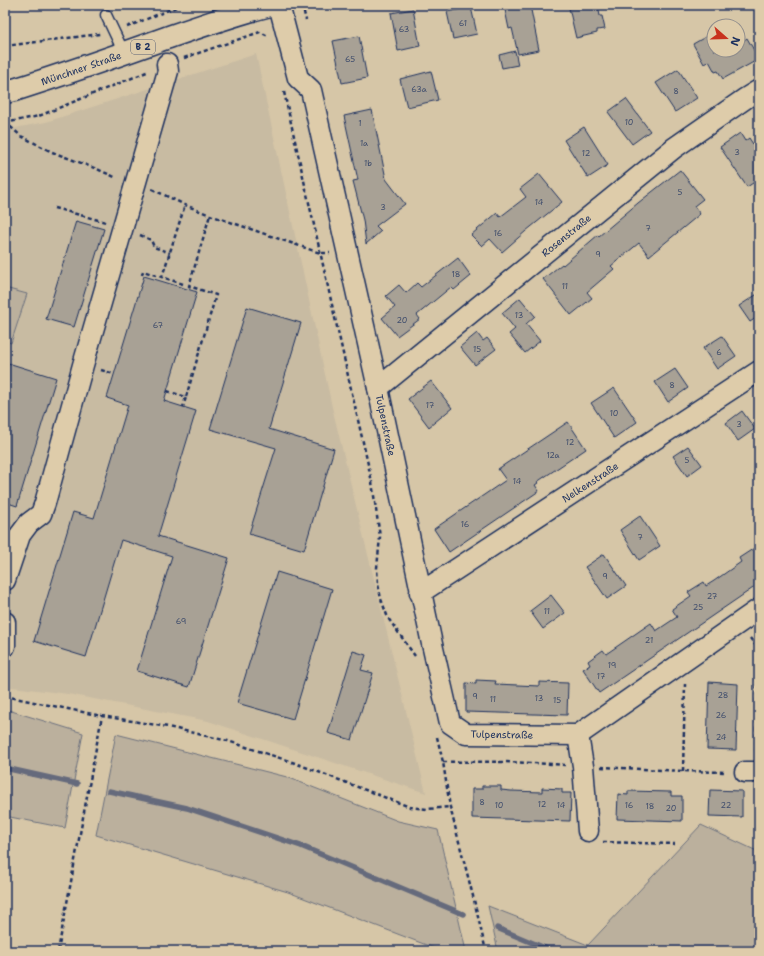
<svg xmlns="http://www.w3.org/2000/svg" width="764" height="956" font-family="'Shantell Sans',sans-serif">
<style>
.built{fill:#c8bba2}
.green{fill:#bbb09d;stroke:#6b707e}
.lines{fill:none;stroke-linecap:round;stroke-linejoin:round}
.stream{stroke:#656a7b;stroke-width:5.5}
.building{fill:#a8a195;stroke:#1b2f5e}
.lane-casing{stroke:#1b2f5e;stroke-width:13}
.street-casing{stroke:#1b2f5e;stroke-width:23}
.primary-casing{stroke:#1b2f5e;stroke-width:25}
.path{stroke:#1b2f5e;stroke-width:2.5;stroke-dasharray:4 3;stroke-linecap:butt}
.lane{stroke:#deccaa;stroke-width:10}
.street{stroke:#deccaa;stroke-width:20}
.primary{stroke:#deccaa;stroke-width:22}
.path-bridge{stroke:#1b2f5e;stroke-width:2.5;stroke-dasharray:4 3;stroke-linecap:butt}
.labels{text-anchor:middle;stroke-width:3;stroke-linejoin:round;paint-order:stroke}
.number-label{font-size:8px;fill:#3e4c6c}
.shield{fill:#deccaa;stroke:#565e75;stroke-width:1}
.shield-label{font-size:9px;font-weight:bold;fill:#1b2f5e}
.street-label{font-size:10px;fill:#1b2f5e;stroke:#deccaa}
</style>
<rect width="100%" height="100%" fill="#d6c6a7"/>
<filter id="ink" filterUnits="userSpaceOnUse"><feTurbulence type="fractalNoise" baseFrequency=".025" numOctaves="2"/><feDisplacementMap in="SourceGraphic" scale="8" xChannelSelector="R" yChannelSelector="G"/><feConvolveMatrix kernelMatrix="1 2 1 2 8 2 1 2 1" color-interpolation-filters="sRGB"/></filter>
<g filter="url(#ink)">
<polygon class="built" points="256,54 332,407 426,793 208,721 68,694 5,686 5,130 46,122"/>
<g class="green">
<polygon points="5,288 27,294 11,343 5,341"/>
<polygon points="5,709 83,733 65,828 5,816"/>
<polygon points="116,734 287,777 398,821 438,830 466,951 442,951 288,892 96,835"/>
<polygon points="701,825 759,852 759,951 498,951 488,906 588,945"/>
</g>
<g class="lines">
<g class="stream">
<polyline points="5,768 77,784"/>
<polyline points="109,791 187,808 301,846 463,914"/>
<polyline points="497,928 552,951"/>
</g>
</g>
<g class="building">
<polygon points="504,5 530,5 539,50 518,54 512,28 509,29"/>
<polygon points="581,5 598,5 600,16 602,16 605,29 597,30 597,33 576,38 569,8"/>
<polygon points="471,7 477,34 453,39 447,12"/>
<polygon points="413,9 420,46 398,51 391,13"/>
<polygon points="714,32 714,50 738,50 738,40 740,43 747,38 759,59 723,79 718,71 715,72 709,61 704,64 693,44"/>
<polygon points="359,36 367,78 342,83 333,41"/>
<polygon points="515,51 518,65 502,68 499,55"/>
<polygon points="678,69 697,98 675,112 656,83"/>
<polygon points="431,71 438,100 407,107 400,79"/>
<polygon points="626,99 650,131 632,144 608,112"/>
<polygon points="372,110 386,179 405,204 376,226 381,231 366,244 363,220 353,181 358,180 344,116"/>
<polygon points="584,127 608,165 588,178 564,140"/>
<polygon points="740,133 745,141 749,138 759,153 759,179 747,187 720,147"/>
<polygon points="680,170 703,199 694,206 700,214 649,256 639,243 611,266 614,269 587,292 592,298 571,315 543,279 562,264 563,265 598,235 599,236 638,203"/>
<polygon points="539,174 562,202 526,231 502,252 490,239 482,246 471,235 497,213 500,217 526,197 520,189"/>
<polygon points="76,221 104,229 74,327 46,319"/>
<polygon points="458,258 471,276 454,290 451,287 417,315 420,319 397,336 382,318 395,307 386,296 399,285 406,293 417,283 421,287"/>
<polygon points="144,276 197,292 164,401 196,411 158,536 229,558 189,687 137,671 172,556 121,540 86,657 34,641 73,512 94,518 128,405 107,398"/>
<polygon points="759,293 759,316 750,322 739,306"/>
<polygon points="520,298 535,316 526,324 540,341 525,353 509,334 515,329 502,313"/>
<polygon points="247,307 301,323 269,429 334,449 304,550 249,534 276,448 210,429"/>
<polygon points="477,333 483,341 487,338 496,349 475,365 460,347"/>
<polygon points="722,336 736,356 717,369 703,348"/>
<polygon points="5,362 56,378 17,506 5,502"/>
<polygon points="675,369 688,388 668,402 655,382"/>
<polygon points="431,381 452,408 429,427 408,399"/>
<polygon points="614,388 637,422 614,438 591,403"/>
<polygon points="742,411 755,429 738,441 726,423"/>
<polygon points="568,422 586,449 537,482 538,483 535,485 539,491 449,552 434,529 506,480 498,469"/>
<polygon points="688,446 702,465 687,476 673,456"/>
<polygon points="640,516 660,546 639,560 620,530"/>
<polygon points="759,545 759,584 599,693 583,669 590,665 588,661 603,650 606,654 651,623 656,631 677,617 672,609 691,596 688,592 704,582 706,586 714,581 741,562 739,558"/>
<polygon points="604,554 626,586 607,599 585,567"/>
<polygon points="277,572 332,589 293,719 237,703"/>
<polygon points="551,595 565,613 543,629 530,611"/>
<polygon points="353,651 366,655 361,670 373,673 352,740 328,733"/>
<polygon points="476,680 496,681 495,684 518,685 539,686 539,682 568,683 567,715 466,712 466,683 476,684"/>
<polygon points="709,682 738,684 736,750 707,749"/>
<polygon points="482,786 501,786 501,790 511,791 542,792 542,788 562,789 562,793 571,793 570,821 472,818 472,789 482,789"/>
<polygon points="710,790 742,791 742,817 709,816"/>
<polygon points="628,791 671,792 671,796 682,796 682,821 617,819 618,794 628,795"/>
</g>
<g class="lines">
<g class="lane-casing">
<polyline id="lane" points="106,15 124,53"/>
</g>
<g class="street-casing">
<g id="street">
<polyline points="279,5 298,78 311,90 378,388 432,644 450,723 466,734 578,735 759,609"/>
<polyline points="378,388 674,148 746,98 759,90"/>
<polyline points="5,580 20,535 29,523 41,514 45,503 83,365 168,71 167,64"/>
<polyline points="420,593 759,371"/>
<polyline points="5,622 5,646"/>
<polyline points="578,735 583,766 588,831"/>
<polyline points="745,772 759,772"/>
</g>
</g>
<g class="primary-casing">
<path id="primary" d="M 5,92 L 14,90 C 65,74 116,56 166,38 C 201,26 235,14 270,5"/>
</g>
<g class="path">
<polyline points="302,5 306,20"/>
<polyline points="127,27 181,5"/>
<polyline points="5,46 100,34"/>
<polyline points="184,58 260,32 268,36"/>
<polyline points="284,92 372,482 380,537 377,568 378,584 381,599 388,618 415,656"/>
<polyline points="5,123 39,116 149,71"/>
<polyline points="21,136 52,152 97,169 117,178"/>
<polyline points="152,189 185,205 210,215 320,253 330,253"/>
<polyline points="54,208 106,222"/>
<polyline points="140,235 151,240 154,247 170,253"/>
<polyline points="142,275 143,271 162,277"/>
<polyline points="183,284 162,277 185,205"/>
<polyline points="101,370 114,374"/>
<polyline points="167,391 186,397 183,407"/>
<polyline points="186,397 216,295 189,286 210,215"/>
<polyline points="750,638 757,647 756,753"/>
<polyline points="5,696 102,716 168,727 228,741 295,763 410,807 427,809 450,807"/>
<polyline points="437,737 443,762 450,807 474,900 486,951"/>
<path d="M 443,762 C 484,761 524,762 565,765"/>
<polyline points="601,767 683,771 726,772"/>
<polyline points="683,771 685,684"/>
<polyline points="603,842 675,844"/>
<polyline points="58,951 102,716"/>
</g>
<use href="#lane" class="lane"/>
<use href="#street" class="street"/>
<use href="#primary" class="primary"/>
<polyline class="path-bridge" points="5,122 21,136"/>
</g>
</g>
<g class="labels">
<g class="number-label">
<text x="463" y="26">61</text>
<text x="404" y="32">63</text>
<text x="350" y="62">65</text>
<text x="419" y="92">63a</text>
<text x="676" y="94">8</text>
<text x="629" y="125">10</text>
<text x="360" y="126">1</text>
<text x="364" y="146">1a</text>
<text x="737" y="155">3</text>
<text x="586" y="156">12</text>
<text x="368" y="166">1b</text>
<text x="680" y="195">5</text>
<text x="539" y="205">14</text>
<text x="383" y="210">3</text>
<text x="648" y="231">7</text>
<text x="498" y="236">16</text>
<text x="598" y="257">9</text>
<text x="456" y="277">18</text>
<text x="565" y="289">11</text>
<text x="519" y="318">13</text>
<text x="402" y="323">20</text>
<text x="158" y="328">67</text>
<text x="477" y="352">15</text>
<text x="719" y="355">6</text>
<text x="672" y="388">8</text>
<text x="430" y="408">17</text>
<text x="614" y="416">10</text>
<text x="739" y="427">3</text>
<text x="570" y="445">12</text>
<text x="553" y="458">12a</text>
<text x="687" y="463">5</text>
<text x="517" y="484">14</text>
<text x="465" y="527">16</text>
<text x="640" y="540">7</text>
<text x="605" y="579">9</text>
<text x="712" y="599">27</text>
<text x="698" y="610">25</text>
<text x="547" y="614">11</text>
<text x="181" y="624">69</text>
<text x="649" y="643">21</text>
<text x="612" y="668">19</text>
<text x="601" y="679">17</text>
<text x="723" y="698">28</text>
<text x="475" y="699">9</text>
<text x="539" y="701">13</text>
<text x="493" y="702">11</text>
<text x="557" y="703">15</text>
<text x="721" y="718">26</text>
<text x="721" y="740">24</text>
<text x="482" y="805">8</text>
<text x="542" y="807">12</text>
<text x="499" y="808">10</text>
<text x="561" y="808">14</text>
<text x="629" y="808">16</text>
<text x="726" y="808">22</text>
<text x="650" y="809">18</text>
<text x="671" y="811">20</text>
</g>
<rect class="shield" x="131" y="40" width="24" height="14" rx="3"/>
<g class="shield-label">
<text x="143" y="50">B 2</text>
</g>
<g class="street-label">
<text transform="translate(81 68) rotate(-19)" y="4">Münchner Straße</text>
<text transform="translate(566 235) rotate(-39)" y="4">Rosenstraße</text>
<text transform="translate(386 425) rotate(78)" y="4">Tulpenstraße</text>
<text transform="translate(590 482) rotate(-33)" y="4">Nelkenstraße</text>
<text transform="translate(502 734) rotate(1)" y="4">Tulpenstraße</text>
</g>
</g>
<rect width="764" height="956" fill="none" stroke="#deccaa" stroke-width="20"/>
<rect x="10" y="10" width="744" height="936" fill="none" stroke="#1b2f5e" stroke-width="1.5" filter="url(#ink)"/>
<g transform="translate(726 38) rotate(110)"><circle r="19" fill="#deccaa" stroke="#908d8c"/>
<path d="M0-3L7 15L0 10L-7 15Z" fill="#c8321e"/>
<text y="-6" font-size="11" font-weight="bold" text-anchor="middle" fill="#1b2f5e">N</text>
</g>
</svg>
